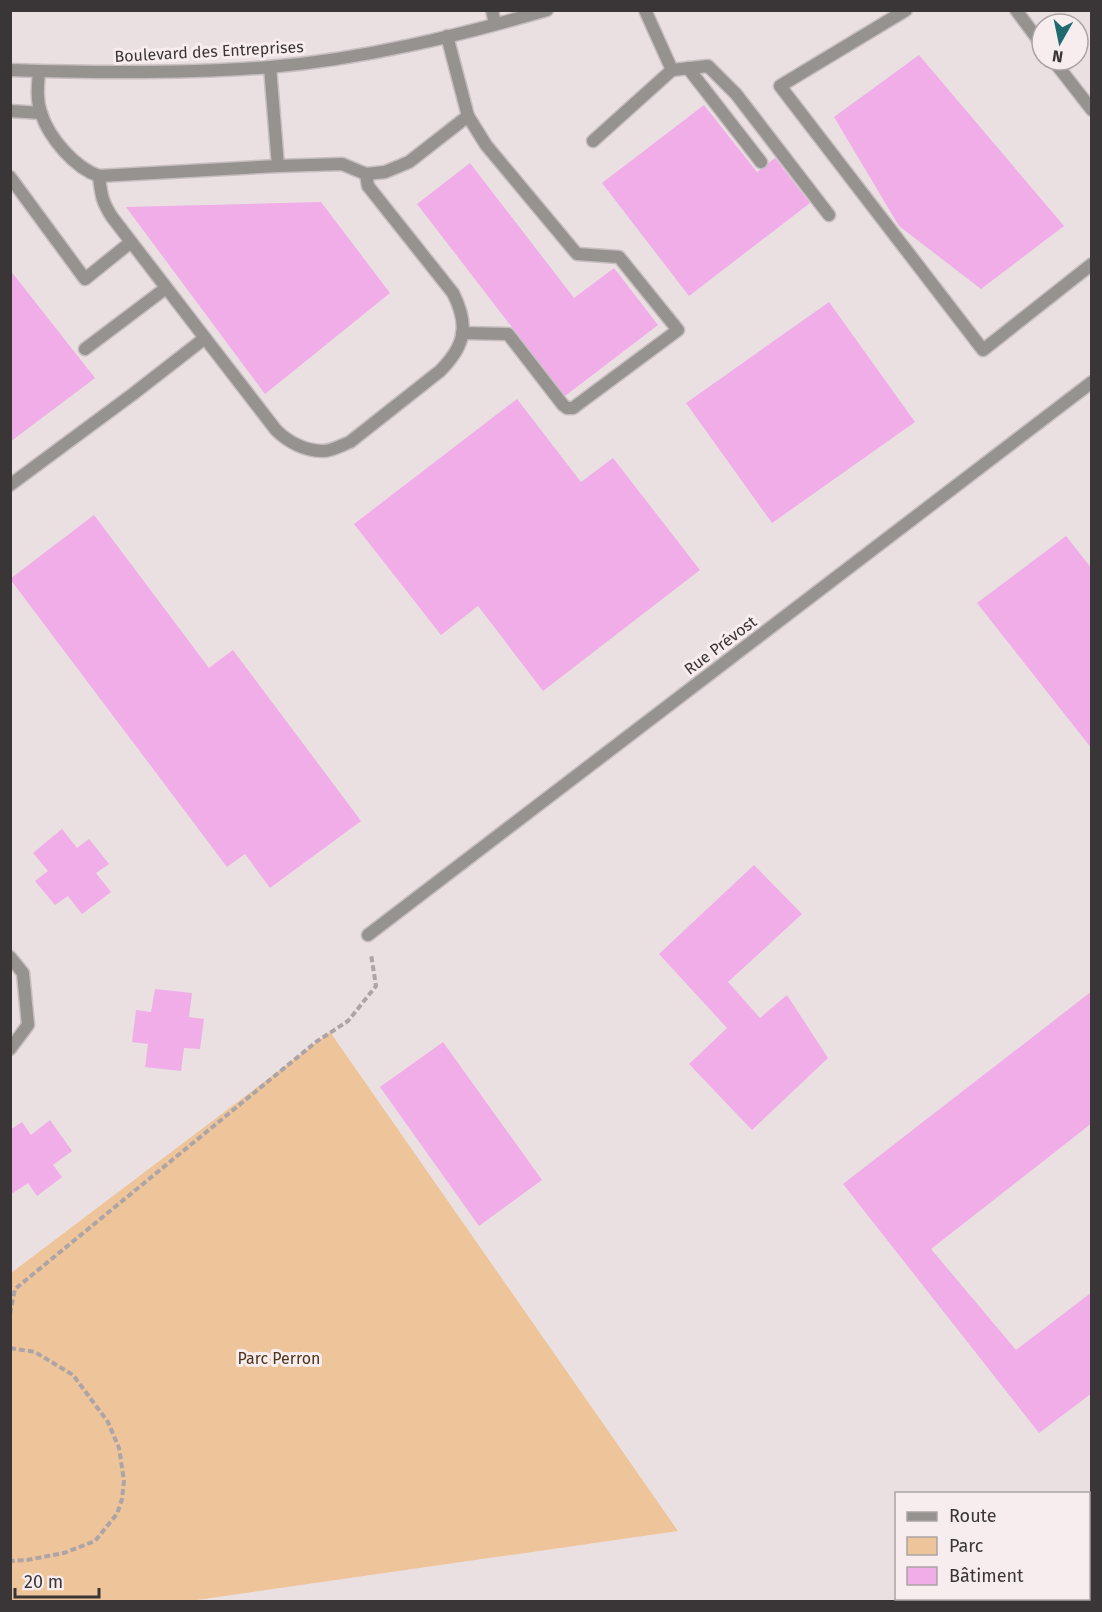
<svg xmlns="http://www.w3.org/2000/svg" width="1102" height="1612" font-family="'Fira Sans',sans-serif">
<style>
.green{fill:#eec59b}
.building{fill:#f0ade8}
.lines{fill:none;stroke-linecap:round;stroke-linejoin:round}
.service-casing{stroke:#c7bec0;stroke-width:15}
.minor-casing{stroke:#c7bec0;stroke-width:15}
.tertiary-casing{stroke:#c7bec0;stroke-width:15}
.path{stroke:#aca4a6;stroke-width:4;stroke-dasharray:6 3;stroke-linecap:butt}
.service{stroke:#969290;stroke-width:12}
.minor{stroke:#969290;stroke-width:12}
.tertiary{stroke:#969290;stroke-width:12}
.labels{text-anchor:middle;stroke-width:6;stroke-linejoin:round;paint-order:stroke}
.street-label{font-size:16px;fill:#3a3637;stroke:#f7edef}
.park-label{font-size:16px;fill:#4e3418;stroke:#f7edef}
</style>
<rect width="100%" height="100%" fill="#eae0e2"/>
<polygon class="green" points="330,1032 678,1531 190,1601 11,1601 11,1273"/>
<g class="building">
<polygon points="919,55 1064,226 981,289 899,226 834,117"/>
<polygon points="704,105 757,172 775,158 810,203 689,296 602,183"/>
<polygon points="470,163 574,298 614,268 658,325 565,396 417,204"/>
<polygon points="321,202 390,293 265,394 126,207"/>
<polygon points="10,270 95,378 10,442"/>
<polygon points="829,302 915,422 772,523 686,403"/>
<polygon points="517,399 581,482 613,458 700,570 543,691 478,606 441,635 354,524"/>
<polygon points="94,515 209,668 233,650 361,821 270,888 245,854 227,867 10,579"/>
<polygon points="1066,536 1092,569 1092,749 977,603"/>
<polygon points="62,829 77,848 89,839 109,864 96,873 111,892 82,914 68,896 55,905 35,881 48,871 33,853"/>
<polygon points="754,865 802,914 728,982 760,1018 787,995 828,1058 752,1130 689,1064 727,1028 659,954"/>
<polygon points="155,989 192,993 189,1017 204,1019 200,1049 184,1048 181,1071 145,1067 148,1044 132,1042 136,1010 151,1012"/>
<polygon points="1092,991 1092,1123 931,1249 1016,1350 1092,1292 1092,1393 1039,1433 843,1184"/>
<polygon points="443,1042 542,1180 479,1226 380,1087"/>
<polygon points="50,1120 72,1151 53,1165 62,1177 37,1196 28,1183 10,1195 10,1130 22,1122 31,1135"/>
</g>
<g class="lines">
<g class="service-casing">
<g id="service">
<polyline points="492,10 495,24"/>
<polyline points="906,10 780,86 983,350 1092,264"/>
<polyline points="688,68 761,162"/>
<polyline points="672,70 708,66 736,94 829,215"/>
<path d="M 39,71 C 38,85 36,99 41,113 C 49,138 75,168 99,176 L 278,166 L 270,67"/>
<polyline points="10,111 41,113"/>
<polyline points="593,141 672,70 645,10"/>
<polyline points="278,166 342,164 366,174 385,172 409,162 468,116 447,36"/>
<polyline points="10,177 85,279 131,242"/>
<polyline points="462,333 508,334 563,405 567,408 573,408 678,330 619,257 577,254 486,145 468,116"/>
<path d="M 205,338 L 276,430 C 288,442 305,451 323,451 C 332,451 342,445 350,442 L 440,371 C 466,345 469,325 453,293 L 368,186 L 366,174"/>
<polyline points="85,349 166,288"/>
<path d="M 10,485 L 133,394 L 205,338 L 112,217 C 102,202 101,194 99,176"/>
</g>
</g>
<g class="minor-casing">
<g id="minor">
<polyline points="368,935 1092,382"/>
<polyline points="10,957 23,973 28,1025 10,1049"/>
</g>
</g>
<g class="tertiary-casing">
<g id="tertiary">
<polyline points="1016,10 1042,45"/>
<polyline points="1053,60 1092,110"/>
<path d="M 10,70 C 97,73 184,74 270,67 C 364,59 457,36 547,10"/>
</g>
</g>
<g class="path">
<polyline points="10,1314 15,1289 316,1042 348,1021 376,986 371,954"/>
<polyline points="10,1348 35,1352 73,1375 108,1422 119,1448 124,1481 122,1499 117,1514 95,1541 64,1553 27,1560 10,1561"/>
</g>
<use href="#service" class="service"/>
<use href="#minor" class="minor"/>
<use href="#tertiary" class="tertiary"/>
</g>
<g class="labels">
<g class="street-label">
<text transform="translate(209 51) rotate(-3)" y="6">Boulevard des Entreprises</text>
<text transform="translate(720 645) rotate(-37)" y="6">Rue Prévost</text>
</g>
<g class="park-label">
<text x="279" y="1364">Parc Perron</text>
</g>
</g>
<rect width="1102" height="1612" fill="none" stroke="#3a3637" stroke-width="24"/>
<rect x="895" y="1492" width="195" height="108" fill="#f7edef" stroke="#aba4a5" stroke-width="1.5"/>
<rect x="907" y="1512" width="30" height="9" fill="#969290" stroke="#aba4a5" stroke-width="1.5"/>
<text x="949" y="1522" font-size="18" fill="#3a3637">Route</text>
<rect x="907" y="1537" width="30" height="18" fill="#eec59b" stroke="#aba4a5" stroke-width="1.5"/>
<text x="949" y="1552" font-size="18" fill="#3a3637">Parc</text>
<rect x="907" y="1567" width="30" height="18" fill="#f0ade8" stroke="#aba4a5" stroke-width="1.5"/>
<text x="949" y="1582" font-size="18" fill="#3a3637">Bâtiment</text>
<g transform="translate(1060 42) rotate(189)"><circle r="28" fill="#f7edef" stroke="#aba4a5" stroke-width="1.5"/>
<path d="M0-4.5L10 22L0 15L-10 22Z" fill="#1e6a70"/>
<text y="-9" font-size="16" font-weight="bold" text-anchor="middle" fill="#3a3637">N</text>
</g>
<path d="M15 1588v9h84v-9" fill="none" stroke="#3a3637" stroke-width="3"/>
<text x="24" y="1588" font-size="18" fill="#3a3637" stroke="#f7edef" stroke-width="4.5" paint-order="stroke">20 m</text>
</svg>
